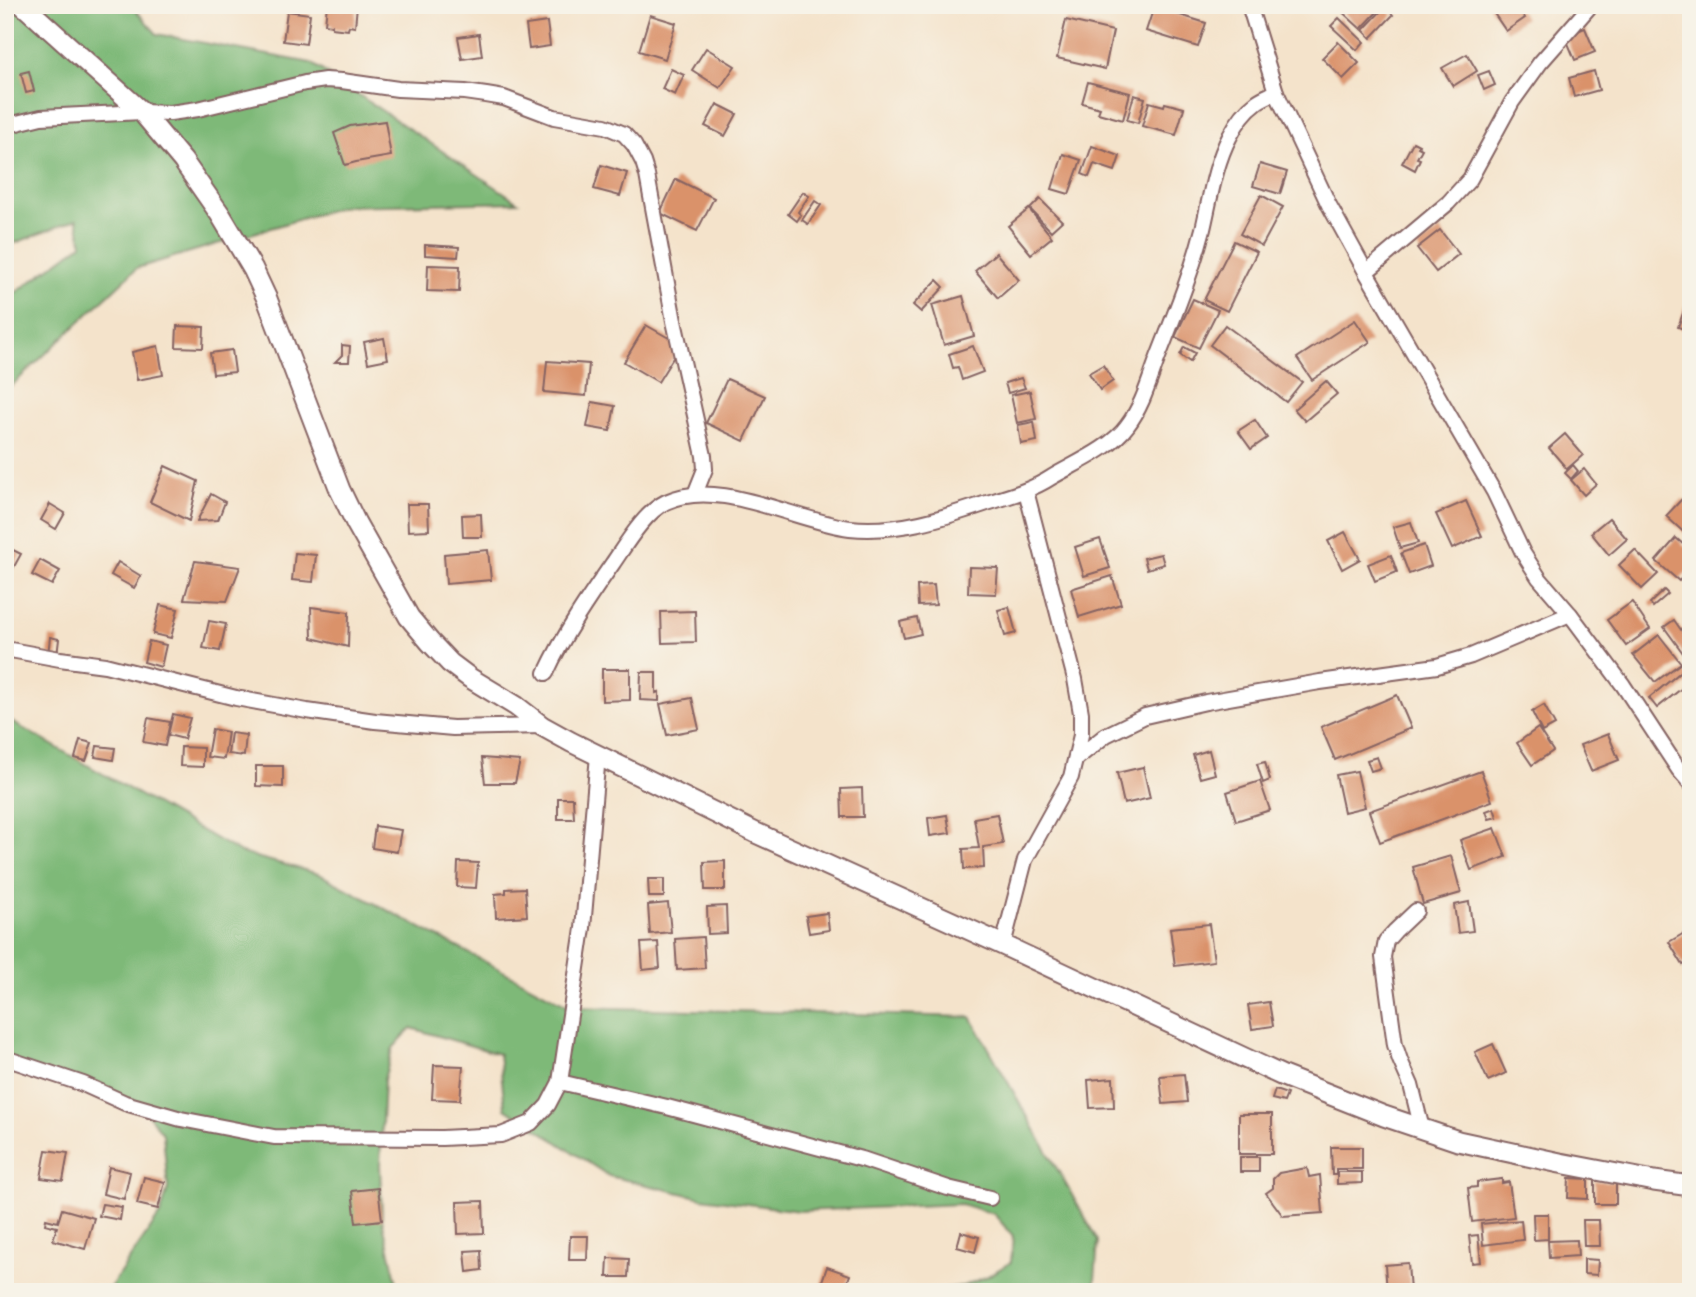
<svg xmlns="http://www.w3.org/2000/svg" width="1696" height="1297" font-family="'Gochi Hand',sans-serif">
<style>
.forest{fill:#7eb978;stroke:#646c52;stroke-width:2}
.building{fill:#da926a}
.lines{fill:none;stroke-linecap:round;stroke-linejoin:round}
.street-casing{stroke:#866463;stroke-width:18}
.secondary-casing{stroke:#866463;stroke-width:23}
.street{stroke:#fff;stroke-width:14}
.secondary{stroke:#fff;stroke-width:19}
</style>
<rect width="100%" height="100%" fill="#f7f3e8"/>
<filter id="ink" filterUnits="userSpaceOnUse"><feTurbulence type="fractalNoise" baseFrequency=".0143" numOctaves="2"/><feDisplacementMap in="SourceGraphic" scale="14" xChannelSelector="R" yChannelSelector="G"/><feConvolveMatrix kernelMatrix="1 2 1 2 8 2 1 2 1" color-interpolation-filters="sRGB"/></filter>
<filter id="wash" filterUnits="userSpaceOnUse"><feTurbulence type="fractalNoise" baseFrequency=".00686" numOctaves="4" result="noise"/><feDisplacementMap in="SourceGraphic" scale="28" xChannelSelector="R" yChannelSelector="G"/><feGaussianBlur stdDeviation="1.57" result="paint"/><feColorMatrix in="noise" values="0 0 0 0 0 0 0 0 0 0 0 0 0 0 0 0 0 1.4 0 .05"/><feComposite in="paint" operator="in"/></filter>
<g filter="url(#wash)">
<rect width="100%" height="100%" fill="#f4e3cb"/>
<g class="forest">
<polygon points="5,5 131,5 157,34 311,63 518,202 344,206 137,268 5,392 5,297 15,293 82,244 77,219 5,247 5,95 12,86 5,54"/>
<polygon points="5,718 241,853 319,874 571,1007 971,1017 1098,1241 1094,1292 926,1292 963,1286 986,1277 1011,1262 1013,1236 994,1214 961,1204 799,1211 702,1198 609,1176 505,1108 499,1054 411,1028 393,1048 384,1079 380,1165 382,1219 399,1292 107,1292 161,1213 168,1188 163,1134 146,1112 38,1069 5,1074"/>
</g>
<g id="blocks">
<g class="building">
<polygon points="327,5 357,5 355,27 349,26 348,30 332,28 332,25 325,24"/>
<polygon points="475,5 508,5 508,9 475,10"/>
<polygon points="1343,5 1374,5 1379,10 1361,29 1339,9"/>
<polygon points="1490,5 1516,5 1525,18 1506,31 1489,6"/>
<polygon points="1154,7 1206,23 1198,47 1146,31"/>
<polygon points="1385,7 1393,15 1371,38 1363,30"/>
<polygon points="287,11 310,14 306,44 283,41"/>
<polygon points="650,15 676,23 665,59 639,51"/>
<polygon points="1339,18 1364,42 1357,50 1331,26"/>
<polygon points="1066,20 1113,31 1105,69 1057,58"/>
<polygon points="547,22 550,46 529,49 526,25"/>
<polygon points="1585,28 1595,52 1575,60 1565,36"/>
<polygon points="479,34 482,56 462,59 458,37"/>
<polygon points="1338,42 1359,63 1343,79 1322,58"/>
<polygon points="706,48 735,66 720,88 692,70"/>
<polygon points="1467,54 1477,71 1453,86 1442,68"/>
<polygon points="671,69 684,75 675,95 662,89"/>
<polygon points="29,71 34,91 26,93 21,73"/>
<polygon points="1489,71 1495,85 1484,90 1478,75"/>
<polygon points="1594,71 1599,90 1574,97 1569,78"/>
<polygon points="1088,82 1130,93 1123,120 1098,113 1100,108 1082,103"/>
<polygon points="1134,95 1145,98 1138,123 1127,120"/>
<polygon points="1149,102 1164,106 1165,103 1184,108 1176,135 1142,126"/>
<polygon points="717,104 737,114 725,136 705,126"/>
<polygon points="385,121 391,156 356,162 345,165 334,133 350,126"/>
<polygon points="1413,142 1419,145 1418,147 1422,149 1417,158 1420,159 1415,170 1402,163"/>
<polygon points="1092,146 1120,156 1115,171 1094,164 1089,177 1082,174"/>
<polygon points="1063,154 1081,160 1069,194 1052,189"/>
<polygon points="1260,164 1287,172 1280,194 1253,186"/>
<polygon points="601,165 627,173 620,196 594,189"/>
<polygon points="676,179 714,198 697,231 660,213"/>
<polygon points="803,192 809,196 798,212 801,215 797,221 788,214"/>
<polygon points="1261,195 1283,207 1262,246 1240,234"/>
<polygon points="1040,199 1062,221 1051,231 1030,209"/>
<polygon points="815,201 821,205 808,224 802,220"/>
<polygon points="1029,209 1052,237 1031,254 1008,226"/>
<polygon points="1440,230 1459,254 1436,272 1417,248"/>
<polygon points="1234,241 1257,252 1227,311 1204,300"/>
<polygon points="425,245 459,247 458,257 425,255"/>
<polygon points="996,253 1019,280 998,298 975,271"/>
<polygon points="428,265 460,266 459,292 427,291"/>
<polygon points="937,280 944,287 921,312 913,305"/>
<polygon points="963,296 974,336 944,345 932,305"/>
<polygon points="1193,299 1218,310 1199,348 1175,337"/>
<polygon points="1686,305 1691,307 1691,332 1678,327"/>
<polygon points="1355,320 1370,342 1312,380 1297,358"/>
<polygon points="646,325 681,345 658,382 624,362"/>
<polygon points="1225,325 1302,382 1286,402 1210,345"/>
<polygon points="177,326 204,327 203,348 176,347"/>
<polygon points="384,338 388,359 368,363 364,342"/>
<polygon points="342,345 350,346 349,362 335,362 342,355"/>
<polygon points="158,346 163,375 137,380 132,352"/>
<polygon points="973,346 983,372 962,380 958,367 953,368 949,354"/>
<polygon points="1184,347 1195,353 1190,362 1180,355"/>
<polygon points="232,350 235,372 213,374 210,353"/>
<polygon points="547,361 589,364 586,396 544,392"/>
<polygon points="1103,365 1113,381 1100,390 1089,373"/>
<polygon points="1021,378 1025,388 1008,393 1005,383"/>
<polygon points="727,379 765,396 744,441 706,423"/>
<polygon points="1326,381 1337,394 1305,421 1294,409"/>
<polygon points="1030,391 1036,419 1017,423 1011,395"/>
<polygon points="592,402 615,406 610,431 587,427"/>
<polygon points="1255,420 1267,438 1251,449 1238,431"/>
<polygon points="1034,422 1037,441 1021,444 1018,425"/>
<polygon points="1565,434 1583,455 1567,469 1549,448"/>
<polygon points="1573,465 1578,471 1571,479 1565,473"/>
<polygon points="165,466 198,481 189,521 150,502"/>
<polygon points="1584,469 1596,484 1584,495 1571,480"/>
<polygon points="211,494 225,502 218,520 197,521"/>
<polygon points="1682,499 1691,507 1691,539 1666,516"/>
<polygon points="1466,501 1482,536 1452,549 1436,514"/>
<polygon points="50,504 65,513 56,529 41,520"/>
<polygon points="407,504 428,504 429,530 408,531"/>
<polygon points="481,514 482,537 463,537 462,515"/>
<polygon points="1609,518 1627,539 1609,555 1591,533"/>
<polygon points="1411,522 1418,543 1400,548 1393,527"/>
<polygon points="1345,532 1360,559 1342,569 1328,541"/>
<polygon points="1676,538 1691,551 1691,568 1679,581 1656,561"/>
<polygon points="1100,539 1110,568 1084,576 1075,547"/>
<polygon points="1424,545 1431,566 1409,574 1401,553"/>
<polygon points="5,546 21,554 5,583"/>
<polygon points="488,550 491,580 446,584 444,554"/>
<polygon points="1635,550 1658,574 1642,589 1619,565"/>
<polygon points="295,553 316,555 313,582 292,580"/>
<polygon points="1161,554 1164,564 1147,569 1144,558"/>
<polygon points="1391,555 1397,572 1375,581 1368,564"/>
<polygon points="40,560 60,571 52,585 32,575"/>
<polygon points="195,561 240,567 227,601 184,599"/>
<polygon points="118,562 141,576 134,588 111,575"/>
<polygon points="969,567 998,568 996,594 968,593"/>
<polygon points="1112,576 1121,604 1079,617 1071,589"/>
<polygon points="934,585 936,605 918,606 917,586"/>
<polygon points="1664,590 1668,594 1653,607 1650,603"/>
<polygon points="1632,602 1650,629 1626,646 1607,620"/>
<polygon points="160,605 178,609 171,638 153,634"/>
<polygon points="311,607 349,612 348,647 312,638"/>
<polygon points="1009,607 1016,633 1005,636 998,610"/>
<polygon points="695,611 696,642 662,643 661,612"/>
<polygon points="917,618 921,634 904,638 900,622"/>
<polygon points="1674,620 1691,644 1691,664 1664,627"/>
<polygon points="209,621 226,624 220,651 203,648"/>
<polygon points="1659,635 1681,663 1655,682 1633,655"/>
<polygon points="50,637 59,639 57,656 48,655"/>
<polygon points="149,641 166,645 161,667 144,662"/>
<polygon points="602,669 630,669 630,700 602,701"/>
<polygon points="1683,670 1691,681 1657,708 1649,698"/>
<polygon points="641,672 656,672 656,693 659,692 659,701 640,700"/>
<polygon points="1397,695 1411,728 1335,760 1321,727"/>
<polygon points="692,698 699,729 667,735 660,704"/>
<polygon points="1544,705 1555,725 1542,732 1532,712"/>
<polygon points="173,714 190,718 184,739 168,735"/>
<polygon points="148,718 170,722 165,746 143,742"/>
<polygon points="1538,728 1553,751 1532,765 1517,743"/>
<polygon points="212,729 228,732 224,759 207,757"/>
<polygon points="231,733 246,735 244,756 228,754"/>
<polygon points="1608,734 1619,760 1591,771 1580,745"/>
<polygon points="80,740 92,743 86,761 75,758"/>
<polygon points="97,746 115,748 113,760 95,757"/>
<polygon points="181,747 203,748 203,767 180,766"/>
<polygon points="1209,750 1215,774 1200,778 1193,755"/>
<polygon points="1377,757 1381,768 1371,771 1367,760"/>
<polygon points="482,758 520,761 515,783 485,783"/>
<polygon points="1265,762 1270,780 1263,783 1257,764"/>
<polygon points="256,766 283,766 283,787 256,786"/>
<polygon points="1143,767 1150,798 1124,804 1117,773"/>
<polygon points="1357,771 1365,807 1344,812 1336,775"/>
<polygon points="1481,771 1492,801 1380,842 1369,811"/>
<polygon points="1260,781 1270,810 1236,821 1227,792"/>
<polygon points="862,788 863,817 842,817 841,789"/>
<polygon points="558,798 573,798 574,819 558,819"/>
<polygon points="1494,808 1497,817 1489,819 1486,811"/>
<polygon points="997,814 1003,844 983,847 984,868 964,869 963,849 979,848 974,818"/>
<polygon points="947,815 950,833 930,836 928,818"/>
<polygon points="375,826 401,830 397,852 372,848"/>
<polygon points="1495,828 1506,857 1471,870 1460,840"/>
<polygon points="1451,856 1461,893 1423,904 1413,867"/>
<polygon points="725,861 725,890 705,890 704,862"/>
<polygon points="458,862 478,863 476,888 457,887"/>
<polygon points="648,879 664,879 664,897 649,897"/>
<polygon points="525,888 527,916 496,918 495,894 506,893 506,889"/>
<polygon points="1469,902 1473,931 1458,933 1454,905"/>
<polygon points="668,903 671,932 650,934 648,905"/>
<polygon points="726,906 727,933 708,934 707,907"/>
<polygon points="827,913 829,930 809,933 806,916"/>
<polygon points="1209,924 1214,961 1175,966 1170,928"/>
<polygon points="1686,932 1691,940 1691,960 1683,965 1669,942"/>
<polygon points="703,937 705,968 677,970 675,939"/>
<polygon points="658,942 660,968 643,970 641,943"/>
<polygon points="1269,1002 1273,1026 1252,1029 1248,1005"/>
<polygon points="1493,1044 1506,1073 1488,1081 1475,1052"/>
<polygon points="434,1065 463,1066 460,1100 432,1099"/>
<polygon points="1184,1074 1187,1102 1163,1104 1160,1076"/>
<polygon points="1113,1078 1114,1107 1090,1108 1088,1080"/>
<polygon points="1275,1090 1287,1094 1284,1102 1272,1099"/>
<rect x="1239" y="1114" width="33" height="40"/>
<polygon points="1331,1147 1362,1147 1362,1169 1336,1169 1336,1175 1332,1175"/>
<polygon points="46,1150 68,1153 63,1181 41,1178"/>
<rect x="1240" y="1157" width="19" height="15"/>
<polygon points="109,1167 130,1172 124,1199 103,1194"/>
<polygon points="1307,1168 1309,1177 1320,1175 1323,1213 1283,1216 1266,1193 1273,1188 1273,1179 1279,1173"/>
<polygon points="1337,1172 1362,1172 1362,1183 1337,1184"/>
<polygon points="144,1177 165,1182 158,1209 137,1204"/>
<polygon points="1569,1178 1588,1179 1588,1199 1568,1198"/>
<polygon points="1502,1179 1502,1183 1509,1182 1514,1217 1472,1222 1468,1188 1477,1187 1477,1182"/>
<rect x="1595" y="1181" width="21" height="23"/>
<polygon points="378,1188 382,1220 356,1223 352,1191"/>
<polygon points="483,1201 484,1233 458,1234 457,1202"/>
<polygon points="102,1204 122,1207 120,1220 99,1216"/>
<polygon points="62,1209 94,1218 85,1249 53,1240 57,1227 45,1224 46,1219 58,1222"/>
<polygon points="1533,1214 1548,1214 1548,1239 1534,1240"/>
<polygon points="1521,1220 1523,1240 1483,1245 1481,1224"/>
<polygon points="1583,1220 1599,1220 1600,1246 1584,1246"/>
<polygon points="961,1232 979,1237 975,1252 957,1247"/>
<polygon points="1478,1235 1481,1262 1472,1263 1469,1236"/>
<polygon points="570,1236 588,1236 587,1260 569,1260"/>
<polygon points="1577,1240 1578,1256 1549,1258 1548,1241"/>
<polygon points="481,1250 482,1270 467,1272 465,1251"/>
<polygon points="608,1258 629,1259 628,1277 607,1277"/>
<polygon points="1584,1259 1598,1260 1597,1275 1584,1274"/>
<polygon points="1408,1263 1410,1291 1387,1292 1385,1265"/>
<polygon points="827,1267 850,1275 844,1292 821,1284"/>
</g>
</g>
</g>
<g filter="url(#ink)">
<use href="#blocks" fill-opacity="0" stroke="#866463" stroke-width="2"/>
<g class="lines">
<g class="street-casing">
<g id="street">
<polyline points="1249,5 1276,92 1329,205 1366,272 1494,492 1523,553 1539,578 1570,614 1623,685 1679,770 1691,784"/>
<polyline points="5,126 41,117 142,112 170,113 198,109 305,83 325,80 342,81 398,89 465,92 486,95 504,98 554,117 605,126 624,134 634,145 643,162 647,175 674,321 704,456 705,469 695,494"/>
<polyline points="1366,272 1448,203 1470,179 1512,102 1540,63 1591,5"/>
<polyline points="5,649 60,659 105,665 236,698 307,711 375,721 453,728 542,726"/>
<path d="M 546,673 C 564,634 588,599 613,563 C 626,544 645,512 666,502 C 718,477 795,521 850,528 C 897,533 943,518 987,503 C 1010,496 1032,490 1052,477 C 1076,463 1111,448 1127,426 C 1144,404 1150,377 1160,352 C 1176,311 1192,272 1203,229 C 1210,199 1215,164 1230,136 C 1236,124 1246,110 1257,102 C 1262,98 1270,95 1276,92"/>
<polyline points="1077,758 1106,735 1145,716 1206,702 1320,682 1437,666 1471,656 1570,614"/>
<polyline points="1416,911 1395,931 1386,941 1383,957 1395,1045 1400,1060 1411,1085 1422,1129"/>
<polyline points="1003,945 1025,860 1071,777 1081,735 1081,713 1075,679 1026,491"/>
<polyline points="5,1058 83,1084 125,1103 181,1119 274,1137 442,1138 501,1135 531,1123 548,1105 560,1082 583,928 598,755"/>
<polyline points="560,1082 667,1107 865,1160 948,1188 990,1198"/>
</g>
</g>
<g class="secondary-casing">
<polyline id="secondary" points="23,5 142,112 183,161 220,214 253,269 267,299 340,490 356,523 409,617 430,642 450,663 470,678 516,706 542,726 571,742 756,833 1003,945 1283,1076 1331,1095 1384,1116 1458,1141 1560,1163 1654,1181 1691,1186"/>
</g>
<use href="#street" class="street"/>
<use href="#secondary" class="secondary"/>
</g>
</g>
<rect width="1696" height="1297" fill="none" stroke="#f7f3e8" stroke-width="28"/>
</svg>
